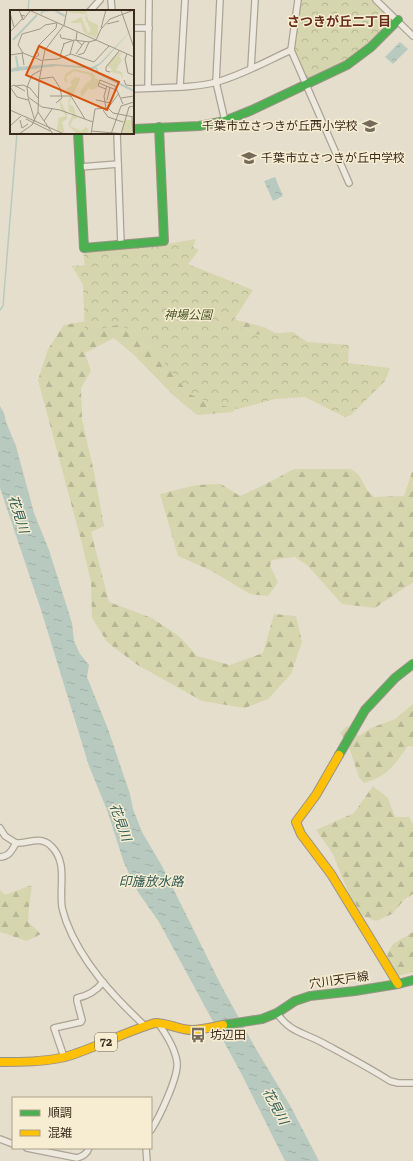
<svg xmlns="http://www.w3.org/2000/svg" width="413" height="1161" font-family="'Roboto Serif','Noto Sans JP',serif">
<style>
.forest{fill:url(#forest-firs)}
.park{fill:url(#park-crowns)}
.water{fill:url(#water-ripples)}
.lines{fill:none;stroke-linecap:round;stroke-linejoin:round}
.stream{stroke:#b8cabf;stroke-width:1.5}
.street-casing{stroke:#aba395;stroke-width:8}
.fast-casing{stroke:#9a9286;stroke-width:10}
.slow-casing{stroke:#9a9286;stroke-width:10}
.street{stroke:#ede9df;stroke-width:5.5}
.fast{stroke:#4caf50;stroke-width:8}
.slow{stroke:#ffc107;stroke-width:8}
.labels{text-anchor:middle;stroke-width:3;stroke-linejoin:round;paint-order:stroke}
.shield{fill:#f7edd2;stroke:#736553;stroke-width:1}
.shield-label{font-size:11px;font-weight:bold;fill:#3a2b1d}
.poi-label{font-size:12px;fill:#3a2b1d;stroke:#f7edd2;text-anchor:start}
.park-label{font-size:12px;font-style:italic;fill:#495723;stroke:#f7edd2}
.street-label{font-size:12px;fill:#3a2b1d;stroke:#f7edd2}
.neighbourhood-label{font-size:13px;font-weight:bold;fill:#682c1b;stroke:#f7edd2}
.water-label{font-size:13px;font-style:italic;fill:#2c5a57;stroke:#f7edd2}
.inset-river{fill:none;stroke:#b8cabf;stroke-width:2}
.inset-road{fill:none;stroke:#a19686;stroke-width:1}
.view{fill:#d7540e;fill-opacity:0.15;stroke:#d7540e;stroke-width:2}
.inset-edge{fill:none;stroke:#3a2b1d;stroke-width:2}
</style>
<defs>
<pattern id="forest-firs" width="22" height="20" patternUnits="userSpaceOnUse"><rect width="22" height="20" fill="#d5d5ae"/><path d="M5 1l3.5 6h-7zM16 11l3.5 6h-7z" fill="#b8b795"/></pattern>
<pattern id="park-crowns" width="20" height="18" patternUnits="userSpaceOnUse"><rect width="20" height="18" fill="#d5d5ae"/><path d="M2 6a3 3 0 1 1 6 0M12 15a3 3 0 1 1 6 0" fill="none" stroke="#b8b795"/></pattern>
<pattern id="water-ripples" width="26" height="14" patternUnits="userSpaceOnUse"><rect width="26" height="14" fill="#b8cabf"/><path d="M2 4q2-2 4 0t4 0M15 11q2-2 4 0t4 0" fill="none" stroke="#9faea4"/></pattern>
</defs>
<rect width="100%" height="100%" fill="#e6decc"/>
<g class="forest">
<polygon points="114,316 225,317 264,327 301,347 251,391 233,412 197,415 173,395 134,355 114,338 85,353 91,371 81,388 82,419 94,472 104,526 91,532 109,602 152,618 180,637 197,656 230,665 263,653 274,614 296,616 302,642 291,674 268,699 245,708 202,701 136,664 107,642 92,618 91,582 82,544 38,380 48,349 64,325"/>
<polygon points="294,469 351,469 359,475 367,490 374,497 404,496 412,472 413,472 413,582 375,608 342,604 307,565 295,557 272,560 270,566 278,582 268,596 250,594 210,570 178,556 160,494 196,485 221,484 240,496 264,485"/>
<path d="M 413,704 L 413,747 L 408,746 C 393,766 390,775 364,783 L 359,777 L 348,744 L 340,733 L 347,726 L 359,736 L 371,728 L 395,719 Z"/>
<polygon points="373,786 388,798 395,817 409,817 413,825 413,894 405,899 392,914 376,921 363,916 349,894 333,854 316,830 354,813"/>
<polygon points="32,885 29,906 28,922 41,934 27,941 0,932 0,890 5,895"/>
<polygon points="413,932 413,972 398,976 390,970 387,954 393,944"/>
</g>
<g class="park">
<path d="M 301,0 L 371,0 L 391,19 C 390,30 358,55 347,61 C 335,69 321,74 308,81 L 306,79 L 294,51 Z"/>
<polygon points="196,239 193,247 199,250 188,264 253,290 235,318 246,335 293,332 307,342 349,345 348,363 390,368 385,381 351,415 345,417 305,397 275,399 238,409 211,403 189,394 142,334 118,325 85,332 83,285 72,266 85,265 83,250 155,246"/>
</g>
<g class="water">
<polygon points="400,42 408,49 393,64 385,57"/>
<polygon points="275,177 283,196 273,201 264,181"/>
<polygon points="0,406 4,413 6,422 16,446 34,513 49,550 72,623 74,641 80,654 89,665 87,677 108,729 130,794 133,809 142,832 162,866 222,987 256,1049 291,1107 319,1161 285,1161 242,1075 159,922 138,892 124,863 107,810 89,766 41,610 0,488"/>
</g>
<g class="lines">
<g class="stream">
<polyline points="28,11 29,0"/>
<polyline points="0,310 3,306 17,133"/>
</g>
<g class="street-casing">
<g id="street">
<polyline points="111,0 112,11"/>
<polyline points="220,0 216,82 225,121"/>
<polyline points="298,0 291,50 349,183"/>
<polyline points="376,0 413,36"/>
<polyline points="90,11 100,0"/>
<polyline points="133,28 149,28"/>
<polyline points="251,68 255,0"/>
<polyline points="180,86 185,0"/>
<polyline points="148,88 149,0"/>
<path d="M 133,89 C 160,87 190,89 217,82 C 242,75 267,61 291,50"/>
<polyline points="117,133 121,245"/>
<polyline points="80,167 118,164"/>
<path d="M 0,828 L 5,836 L 16,843 C 28,844 40,835 51,846 C 68,862 59,886 62,907 C 63,912 65,917 66,921 C 82,963 113,996 145,1026"/>
<path d="M 0,857 C 9,857 12,850 16,843"/>
<path d="M 277,1013 C 289,1032 305,1033 323,1043 C 345,1055 368,1067 390,1081 L 398,1083 L 413,1083"/>
<path d="M 64,1057 L 54,1028 L 81,1022 L 82,1020 L 77,1001 L 77,998 C 87,996 97,990 103,982"/>
<path d="M 151,1130 C 159,1118 179,1076 177,1062 C 175,1048 166,1034 158,1023"/>
<polyline points="0,1139 13,1144"/>
<path d="M 27,1148 L 77,1158 C 83,1156 87,1154 89,1148"/>
<polyline points="146,1148 147,1161"/>
</g>
</g>
<g class="fast-casing">
<g id="fast">
<polyline points="133,129 199,126 225,121 252,110 347,65 371,47 398,20"/>
<polyline points="78,133 84,248 164,241 159,127"/>
<polyline points="339,755 365,710 395,678 413,664"/>
<polyline points="223,1025 262,1019 277,1013 295,1001 310,996 355,991 398,984 413,980"/>
</g>
</g>
<g class="slow-casing">
<g id="slow">
<polyline points="339,755 316,795 296,822 301,834 331,874 398,984"/>
<path d="M 0,1062 C 21,1062 44,1062 65,1057 C 96,1048 124,1032 155,1023 C 169,1023 179,1030 192,1030 C 202,1030 213,1027 223,1025"/>
</g>
</g>
<use href="#street" class="street"/>
<use href="#fast" class="fast"/>
<use href="#slow" class="slow"/>
</g>
<defs>
<g id="school-bare" transform="scale(1.2)"><path d="M0-5L7-2L0 1L-7-2ZM-4 1L0 2.5L4 1V4Q0 6-4 4Z" fill="#766a5a" stroke="#f7edd2" stroke-width="2.5" paint-order="stroke"/></g>
<g id="bus-bare" transform="scale(1.2)"><path d="M-5-6H5V4H4V6H2V4H-2V6H-4V4H-5ZM-3.5-4V0h7V-4ZM-3.5 1.2v1.5H-2V1.2ZM2 1.2v1.5H3.5V1.2Z" fill="#766a5a" stroke="#f7edd2" stroke-width="2.5" paint-order="stroke"/></g>
</defs>
<g fill-rule="evenodd">
<use href="#school-bare" x="370" y="126"/>
<use href="#school-bare" x="249" y="158"/>
<use href="#bus-bare" x="198" y="1035"/>
</g>
<g class="labels">
<rect class="shield" x="95" y="1033" width="22" height="18" rx="3"/>
<g class="shield-label">
<text x="106" y="1046">72</text>
</g>
<g class="poi-label">
<text x="358" y="130" text-anchor="end">千葉市立さつきが丘西小学校</text>
<text x="261" y="162">千葉市立さつきが丘中学校</text>
<text x="210" y="1039">坊辺田</text>
</g>
<g class="park-label">
<text x="188" y="319">神場公園</text>
</g>
<g class="street-label">
<text transform="translate(339 980) rotate(-8)" y="4">穴川天戸線</text>
</g>
<g class="neighbourhood-label">
<text x="339" y="26">さつきが丘二丁目</text>
</g>
<g class="water-label">
<text transform="translate(19 514) rotate(72)" y="5">花見川</text>
<text transform="translate(121 822) rotate(70)" y="5">花見川</text>
<text x="151" y="886">印旛放水路</text>
<text transform="translate(276 1106) rotate(62)" y="5">花見川</text>
</g>
</g>
<g transform="translate(10 10)">
<rect width="124" height="124" fill="#e6decc"/>
<path d="M 58,0 L 76,1 L 78,10 L 88,15 L 88,27 L 86,25 L 86,28 L 74,23 L 71,13 L 59,13 L 71,7 L 78,23 L 81,20 L 75,8 L 77,4 L 60,3 ZM 107,43 L 112,43 L 109,46 L 112,50 L 106,60 L 112,62 L 113,69 L 110,64 L 100,62 L 102,59 L 97,56 ZM 64,59 L 82,63 L 85,66 L 76,82 L 74,75 L 82,69 L 80,65 L 64,61 L 56,67 L 58,73 L 54,71 L 55,64 ZM 65,67 L 70,68 L 70,70 L 59,94 L 64,97 L 67,109 L 63,109 L 60,116 L 71,121 L 76,117 L 79,120 L 78,124 L 66,123 L 58,115 L 63,104 L 59,101 L 58,92 L 60,87 L 56,79 L 62,75 L 60,72 ZM 48,85 L 57,104 L 57,109 L 52,112 L 55,124 L 47,120 L 48,108 L 56,106 L 51,99 Z" fill="#d5d5ae"/>
<path d="M 84,67 L 89,70 L 87,78 L 81,80 L 79,78 L 72,87 L 70,83 L 74,76 ZM 114,110 L 122,110 L 122,124 L 111,123 Z" fill="#d5d5ae"/>
<path d="M 124,17 L 92,53 L 84,59 L 47,56 L 0,62 L 0,59 L 7,57 L 43,54 L 82,57 L 90,53 Z" fill="#b8cabf"/>
<path class="inset-river" d="M 44,0 L 55,6M 31,4 L 33,1 L 44,0M 3,30 L 27,5M 6,46 L 8,58M 86,58 L 88,63 L 124,81"/>
<path class="inset-road" d="M 9,0 L 13,10 L 20,1M 19,0 L 124,47M 111,0 L 124,38M 0,3 L 4,17M 97,14 L 109,11M 54,15 L 57,0M 91,18 L 96,0M 0,22 L 13,8 L 11,5 L 15,6M 67,22 L 66,30 L 72,35M 50,24 L 51,28 L 62,30M 53,34 L 64,30 L 79,32M 12,43 L 14,55M 13,43 L 8,35 L 12,24 L 30,19 L 35,15 L 46,13M 60,44 L 64,30M 66,44 L 75,31M 117,44 L 115,49 L 118,63 L 124,65M 0,45 L 13,43 L 33,51M 68,45 L 74,43 L 79,32 L 86,30 L 91,19 L 100,9 L 124,0M 50,46 L 54,34M 26,47 L 29,45 L 27,41 L 30,34 L 46,18 L 47,12M 34,50 L 48,49 L 61,44 L 84,52 L 99,36M 31,60 L 22,65 L 17,77 L 18,87 L 32,97 L 50,100 L 83,112M 100,62 L 96,61 L 96,57 L 110,40M 29,69 L 43,67 L 50,78 L 52,88 L 46,93M 114,70 L 116,75 L 124,76M 89,73 L 106,80M 5,76 L 13,75 L 20,78 L 28,88M 0,77 L 7,87 L 18,90M 0,77 L 4,75 L 15,81M 96,79 L 88,76 L 90,70 L 105,76 L 113,94M 40,86 L 61,86 L 75,109M 18,88 L 25,111M 111,88 L 124,86M 86,90 L 101,93M 97,90 L 100,77M 98,98 L 103,103 L 124,107M 96,99 L 94,86 L 97,76M 0,100 L 54,124M 93,100 L 98,107 L 113,112M 122,107 L 123,124M 16,109 L 40,121M 10,110 L 12,118 L 18,114M 34,111 L 42,99M 0,116 L 11,106M 81,121 L 115,124M 9,124 L 22,115 L 28,102M 43,124 L 28,102 L 29,71 L 35,40 L 54,15M 81,124 L 85,99 L 98,98 L 109,83M 101,124 L 111,96 L 124,92M 111,124 L 119,97 L 124,96"/>
<path class="view" d="M 29,36 L 109,72 L 97,100 L 16,65 Z"/>
<rect width="124" height="124" class="inset-edge"/>
</g>
<rect x="12" y="1097" width="140" height="52" fill="#f7edd2" stroke="#ab9f8a"/>
<rect x="20" y="1110" width="20" height="6" fill="#4caf50" stroke="#ab9f8a"/>
<text x="48" y="1117" font-size="12" fill="#3a2b1d">順調</text>
<rect x="20" y="1130" width="20" height="6" fill="#ffc107" stroke="#ab9f8a"/>
<text x="48" y="1137" font-size="12" fill="#3a2b1d">混雑</text>
</svg>
